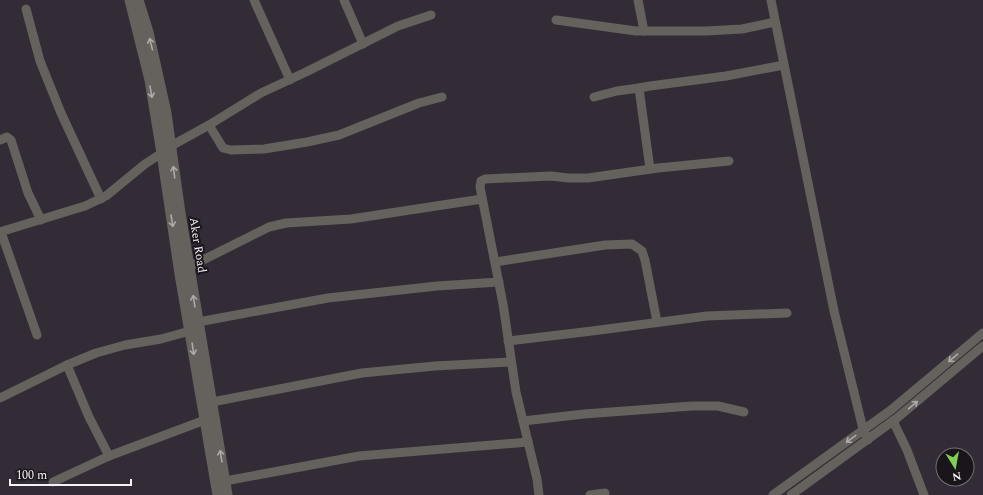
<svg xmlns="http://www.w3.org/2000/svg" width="983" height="495" font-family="Spectral,serif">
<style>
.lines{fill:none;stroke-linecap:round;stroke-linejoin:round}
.minor{stroke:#65615c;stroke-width:9}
.tertiary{stroke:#65615c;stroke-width:11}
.oneway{stroke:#aea9aa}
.labels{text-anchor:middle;stroke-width:4;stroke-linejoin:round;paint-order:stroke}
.street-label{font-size:12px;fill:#f6f1f8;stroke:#19151a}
</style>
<rect width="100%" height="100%" fill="#332b36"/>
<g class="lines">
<g class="minor">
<polyline points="254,0 290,80"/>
<polyline points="344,0 363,44"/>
<polyline points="638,0 644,31"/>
<polyline points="771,0 834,311 863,429 868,440"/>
<polyline points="26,9 40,61 61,113 101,199"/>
<polyline points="556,20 636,31 706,31 742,29 775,22"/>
<polyline points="594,97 617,91 639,88"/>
<polyline points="209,125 223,148 231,150 264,149 307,142 339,135 419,103 442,97"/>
<polyline points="0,140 7,137 11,140 28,193 41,220"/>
<polyline points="171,146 209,125 261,93 306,72 398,26 431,15"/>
<polyline points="650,169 639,88 650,86 726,76 784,65"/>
<polyline points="0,232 85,206 106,196 145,164 162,153"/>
<polyline points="1,232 37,335"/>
<polyline points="495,262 605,245 632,244 642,251 645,260 657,322"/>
<polyline points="189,267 269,227 286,223 351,219 482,199"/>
<polyline points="198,322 328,298 437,286 499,282"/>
<polyline points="508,341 592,331 707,316 787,313"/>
<polyline points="67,365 89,417 109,456"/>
<polyline points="0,398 67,365 96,353 125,345 161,339 190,331"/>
<polyline points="212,402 362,373 435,366 511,362"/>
<polyline points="523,421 584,414 692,406 718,406 744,412"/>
<polyline points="893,421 907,450 924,495"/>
<polyline points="225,481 359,456 528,442"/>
<polyline points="53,482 109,456 205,420"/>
<polyline points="539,495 537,479 516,392 503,304 480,187 481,181 485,179 551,176 568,178 588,178 658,168 729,161"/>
<polyline points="590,495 605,493"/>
<polyline points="773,495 891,410 983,333"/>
<polyline points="791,495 897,418 983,346"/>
</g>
<g class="tertiary">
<polyline points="130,0 150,80 162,153 180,274 218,495"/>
<polyline points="138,0 148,32 166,113 180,213 227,495"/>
</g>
</g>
<defs><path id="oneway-shaft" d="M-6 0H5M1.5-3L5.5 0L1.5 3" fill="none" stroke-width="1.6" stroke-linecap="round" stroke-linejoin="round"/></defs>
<g class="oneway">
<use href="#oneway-shaft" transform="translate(151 44) rotate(-104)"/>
<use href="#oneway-shaft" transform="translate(151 92) rotate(80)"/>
<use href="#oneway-shaft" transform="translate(174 172) rotate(-97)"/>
<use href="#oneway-shaft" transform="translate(172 221) rotate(81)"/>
<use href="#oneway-shaft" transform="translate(194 301) rotate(-99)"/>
<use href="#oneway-shaft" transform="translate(193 349) rotate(81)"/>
<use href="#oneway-shaft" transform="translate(953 358) rotate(140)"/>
<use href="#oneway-shaft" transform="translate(913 405) rotate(-40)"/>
<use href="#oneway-shaft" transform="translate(851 439) rotate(144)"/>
<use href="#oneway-shaft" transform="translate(221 456) rotate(-99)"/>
</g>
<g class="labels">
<g class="street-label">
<text transform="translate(198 245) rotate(81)" y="4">Aker Road</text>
</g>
</g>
<g transform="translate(955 467) rotate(169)"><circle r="19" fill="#19151a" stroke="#716d73"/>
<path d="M0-3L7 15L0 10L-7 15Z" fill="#7fd052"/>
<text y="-6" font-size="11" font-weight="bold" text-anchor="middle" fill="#f6f1f8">N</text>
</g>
<path d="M10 479v6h121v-6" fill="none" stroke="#f6f1f8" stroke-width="2"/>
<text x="16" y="479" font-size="12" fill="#f6f1f8" stroke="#19151a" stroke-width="3" paint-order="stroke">100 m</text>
</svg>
